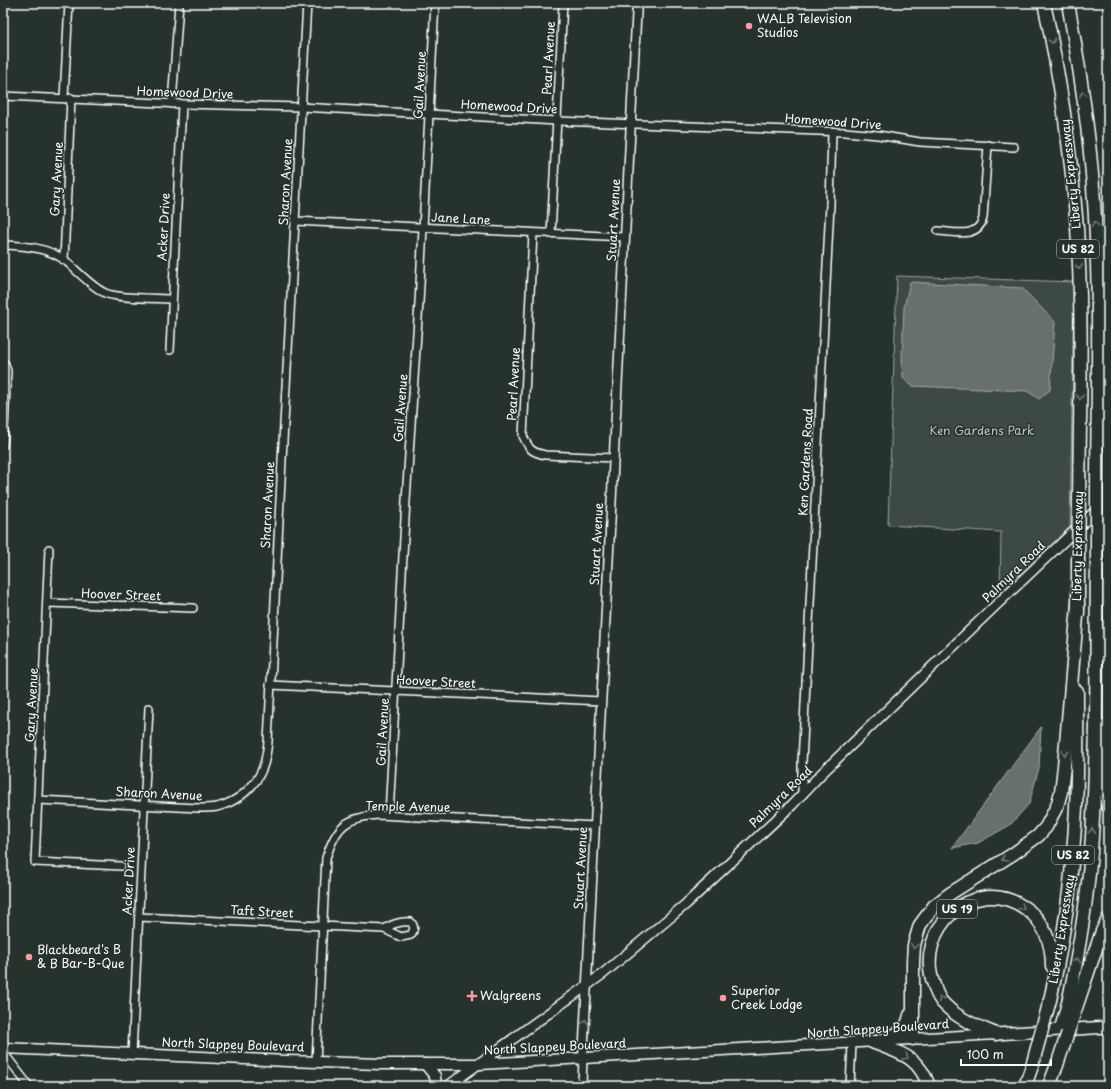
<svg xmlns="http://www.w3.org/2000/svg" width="1111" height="1089" font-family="'Playpen Sans',sans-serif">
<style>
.green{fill:#3e4944;stroke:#9ea4a2}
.water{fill:#67706c;stroke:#a4a9a7}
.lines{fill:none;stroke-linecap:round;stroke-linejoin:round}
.minor-casing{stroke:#fff;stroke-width:10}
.tertiary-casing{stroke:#fff;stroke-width:11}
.secondary-casing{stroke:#fff;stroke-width:12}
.primary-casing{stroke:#fff;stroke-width:13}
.trunk-casing{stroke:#fff;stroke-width:14}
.motorway-casing{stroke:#fff;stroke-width:15}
.minor{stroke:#26332d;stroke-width:7}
.tertiary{stroke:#26332d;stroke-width:8}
.secondary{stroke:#26332d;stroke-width:9}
.primary{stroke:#26332d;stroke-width:10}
.trunk{stroke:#26332d;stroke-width:11}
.motorway{stroke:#26332d;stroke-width:12}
.motorway-bridge-casing{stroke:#fff;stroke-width:15;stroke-linecap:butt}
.motorway-bridge{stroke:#26332d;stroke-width:12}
.oneway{stroke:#727a76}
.poi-dot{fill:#ff9aa2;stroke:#26332d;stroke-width:1.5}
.labels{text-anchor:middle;stroke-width:3;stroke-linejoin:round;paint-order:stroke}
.shield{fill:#26332d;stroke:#bec2c0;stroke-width:1}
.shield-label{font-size:11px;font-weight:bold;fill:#fff}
.poi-label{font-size:12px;fill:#fff;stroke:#26332d;text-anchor:start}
.street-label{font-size:12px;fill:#fff;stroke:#26332d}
.park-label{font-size:12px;fill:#bbbfbe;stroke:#26332d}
</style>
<rect width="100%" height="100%" fill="#26332d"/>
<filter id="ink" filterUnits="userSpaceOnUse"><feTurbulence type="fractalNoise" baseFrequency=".025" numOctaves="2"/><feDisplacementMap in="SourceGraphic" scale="8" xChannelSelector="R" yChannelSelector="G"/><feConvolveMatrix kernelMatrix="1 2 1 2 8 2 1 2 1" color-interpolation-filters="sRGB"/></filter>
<g filter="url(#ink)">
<polygon class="green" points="897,276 1074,282 1070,528 1000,595 1001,532 888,525"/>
<g class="water">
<polygon points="910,282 1022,288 1055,322 1050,390 1039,399 1027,391 912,386 903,378 902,357 904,307"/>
<polygon points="1041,727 1039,768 1029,804 1010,825 978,843 952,848"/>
</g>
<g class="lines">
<g class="minor-casing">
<g id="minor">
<polyline points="3,96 182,104 301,107 557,121 845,132 878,135 920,142 1014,147"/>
<polyline points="64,98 69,3"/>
<polyline points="172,104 179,3"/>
<polyline points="295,221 625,237"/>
<path d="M 938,231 C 955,232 978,239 983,218 L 988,145"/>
<path d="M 533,234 L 523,436 C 529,449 531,452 545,455 L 614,458"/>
<polyline points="551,234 563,3"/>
<path d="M 3,245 C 25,246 49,247 67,262 C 77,271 92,287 105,293 C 118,299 156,298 172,299"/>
<polyline points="64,260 71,98"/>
<polyline points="170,350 182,104"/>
<polyline points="3,363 5,364 7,371 3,445"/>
<polyline points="49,549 35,862 121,866"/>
<polyline points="47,603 193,608"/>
<polyline points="270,685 601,701"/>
<polyline points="802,793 802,763 830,205 832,132"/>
<path d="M 38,800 L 198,808 C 204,808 211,808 217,807 C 237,802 256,787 263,767 C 266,759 267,750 268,742 L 282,460 L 307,3"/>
<polyline points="389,815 406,500 419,303 435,3"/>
<path d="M 139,917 L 384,929 L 401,937 L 411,935 C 414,930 415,927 411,922 C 400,921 393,924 384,929"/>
<polyline points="3,1052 29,1086"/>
<polyline points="132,1054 149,708"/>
<path d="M 316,1062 L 326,858 C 336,827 345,817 379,815 L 595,826"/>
<polyline points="582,1086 583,1059"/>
<polyline points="850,1086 852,1044"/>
</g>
</g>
<g class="tertiary-casing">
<polyline id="tertiary" points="583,1059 637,3"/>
</g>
<g class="secondary-casing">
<polyline id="secondary" points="448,1086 604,973 686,904 792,805 821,774 993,608 1108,499"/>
</g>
<g class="primary-casing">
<g id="primary">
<polyline points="3,1048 287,1061 381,1064 480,1064 996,1034"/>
<polyline points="425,1064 435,1076 436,1086"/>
</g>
</g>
<g class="trunk-casing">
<polyline id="trunk" points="996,1034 1108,1027"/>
</g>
<g class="motorway-casing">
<g id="motorway">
<path d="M 1044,3 C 1060,77 1071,152 1077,228 C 1083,317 1080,408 1079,497"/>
<path d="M 1068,3 C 1080,69 1090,134 1094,201 C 1100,291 1098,382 1097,473"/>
<polyline points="1078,613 1078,560"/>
<polyline points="1103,726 1105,787 1108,806"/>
<path d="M 1069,999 C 1079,950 1087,902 1091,852 C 1098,752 1096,651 1097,550"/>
<polyline points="1079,999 1102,931 1108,919"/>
<path d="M 1050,1000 C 1065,936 1073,872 1076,807 C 1078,768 1077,729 1077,691"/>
<path d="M 996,1034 C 979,1027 960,1020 946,1006 C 940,1001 936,993 934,985 C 913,931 973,872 1025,908 C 1044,921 1052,943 1052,966"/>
<polyline points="913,1039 913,962 914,945 920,925 934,906 951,893 1013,854 1038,836 1046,827 1057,806 1061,792 1064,766 1078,605"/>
<path d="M 872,1042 C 899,1053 918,1055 929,1086"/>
<path d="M 877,1042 C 892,1036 907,1034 910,1015"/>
<polyline points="1025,1086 1032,1066"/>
<polyline points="1049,1086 1057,1065"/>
<polyline points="1107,1086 1108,1084"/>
</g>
</g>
<use href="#minor" class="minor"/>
<use href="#tertiary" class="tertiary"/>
<use href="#secondary" class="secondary"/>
<use href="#primary" class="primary"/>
<use href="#trunk" class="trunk"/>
<use href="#motorway" class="motorway"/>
<g class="motorway-bridge-casing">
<g id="motorway-bridge">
<polyline points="1097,550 1097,473"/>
<polyline points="1078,560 1079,497"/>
<polyline points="1062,1025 1069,999"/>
<polyline points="1057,1065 1079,999"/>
<polyline points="1032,1066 1050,1000"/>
</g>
</g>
<use href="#motorway-bridge" class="motorway-bridge"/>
</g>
<defs><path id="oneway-chevron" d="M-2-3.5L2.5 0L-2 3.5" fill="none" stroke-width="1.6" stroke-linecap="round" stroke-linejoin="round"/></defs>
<g class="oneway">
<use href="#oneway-chevron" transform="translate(1052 41) rotate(78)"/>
<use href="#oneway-chevron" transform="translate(1083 94) rotate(-98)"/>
<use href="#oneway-chevron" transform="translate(1095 224) rotate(-93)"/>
<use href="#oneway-chevron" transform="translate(1079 267) rotate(87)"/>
<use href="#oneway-chevron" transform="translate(1080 397) rotate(91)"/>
<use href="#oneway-chevron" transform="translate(1065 753) rotate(95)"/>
<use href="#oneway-chevron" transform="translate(1092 831) rotate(-87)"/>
<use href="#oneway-chevron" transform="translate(1004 859) rotate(149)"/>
<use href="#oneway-chevron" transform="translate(1022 907) rotate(32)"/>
<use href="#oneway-chevron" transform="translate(914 946) rotate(98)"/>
<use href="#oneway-chevron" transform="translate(1077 960) rotate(-80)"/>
<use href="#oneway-chevron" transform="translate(941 999) rotate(-123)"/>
<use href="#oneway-chevron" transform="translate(585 1022) rotate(-87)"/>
<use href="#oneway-chevron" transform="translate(906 1057) rotate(31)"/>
</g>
</g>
<g class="poi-dot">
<circle cx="749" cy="26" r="4"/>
<circle cx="29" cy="957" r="4"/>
<path d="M470 990h4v4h4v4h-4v4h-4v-4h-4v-4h4z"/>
<circle cx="723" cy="998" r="4"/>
</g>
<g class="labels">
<g class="shield">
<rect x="1057" y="240" width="42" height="18" rx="3"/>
<rect x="1052" y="846" width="42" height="18" rx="3"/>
<rect x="937" y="900" width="40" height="18" rx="3"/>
</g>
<g class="shield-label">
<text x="1078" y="253">US 82</text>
<text x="1073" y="859">US 82</text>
<text x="957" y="913">US 19</text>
</g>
<g class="poi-label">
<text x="757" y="23">WALB Television<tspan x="757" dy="14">Studios</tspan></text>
<text x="37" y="954">Blackbeard's B<tspan x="37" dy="14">&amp; B Bar-B-Que</tspan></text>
<text x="731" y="995">Superior<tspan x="731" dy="14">Creek Lodge</tspan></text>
<text x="480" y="1000">Walgreens</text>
</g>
<g class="street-label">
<text transform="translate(549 58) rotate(-87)" y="4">Pearl Avenue</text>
<text transform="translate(420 85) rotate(-87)" y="4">Gail Avenue</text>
<text transform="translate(185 93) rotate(2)" y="4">Homewood Drive</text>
<text transform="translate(509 107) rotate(3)" y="4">Homewood Drive</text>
<text transform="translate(833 122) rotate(4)" y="4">Homewood Drive</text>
<text transform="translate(1071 174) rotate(-96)" y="4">Liberty Expressway</text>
<text transform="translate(57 179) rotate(-87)" y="4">Gary Avenue</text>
<text transform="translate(286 182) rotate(-87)" y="4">Sharon Avenue</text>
<text transform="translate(461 219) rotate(3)" y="4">Jane Lane</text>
<text transform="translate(614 220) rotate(-87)" y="4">Stuart Avenue</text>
<text transform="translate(164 227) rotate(-87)" y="4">Acker Drive</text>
<text transform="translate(514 384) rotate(-87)" y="4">Pearl Avenue</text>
<text transform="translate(401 408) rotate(-86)" y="4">Gail Avenue</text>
<text transform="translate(806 462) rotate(-87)" y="4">Ken Gardens Road</text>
<text transform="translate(268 505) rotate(-87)" y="4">Sharon Avenue</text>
<text transform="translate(597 544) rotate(-87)" y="4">Stuart Avenue</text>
<text transform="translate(1078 546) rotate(-89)" y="4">Liberty Expressway</text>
<text transform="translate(1014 572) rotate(-44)" y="4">Palmyra Road</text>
<text transform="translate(121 595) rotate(2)" y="4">Hoover Street</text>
<text transform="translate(436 682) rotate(3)" y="4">Hoover Street</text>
<text transform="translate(32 705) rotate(-87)" y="4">Gary Avenue</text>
<text transform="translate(383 732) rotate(-87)" y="4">Gail Avenue</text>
<text transform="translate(159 794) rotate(3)" y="4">Sharon Avenue</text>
<text transform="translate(781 797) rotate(-44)" y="4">Palmyra Road</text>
<text transform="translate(408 807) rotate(1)" y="4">Temple Avenue</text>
<text transform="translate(581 868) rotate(-87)" y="4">Stuart Avenue</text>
<text transform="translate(129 881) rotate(-87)" y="4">Acker Drive</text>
<text transform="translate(262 912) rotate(3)" y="4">Taft Street</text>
<text transform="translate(1062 929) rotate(-81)" y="4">Liberty Expressway</text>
<text transform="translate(878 1029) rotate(-4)" y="4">North Slappey Boulevard</text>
<text transform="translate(233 1045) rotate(2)" y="4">North Slappey Boulevard</text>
<text transform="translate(555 1047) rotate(-3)" y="4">North Slappey Boulevard</text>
</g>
<g class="park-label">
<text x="982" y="435">Ken Gardens Park</text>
</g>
</g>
<rect width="1111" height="1089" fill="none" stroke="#26332d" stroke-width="16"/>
<rect x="8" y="8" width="1095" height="1073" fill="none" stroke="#fff" stroke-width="1.5" filter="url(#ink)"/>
<path d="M961 1059v6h90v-6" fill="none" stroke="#ffffff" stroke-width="2"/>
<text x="967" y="1059" font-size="12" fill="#ffffff" stroke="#26332d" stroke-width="3" paint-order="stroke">100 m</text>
</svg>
